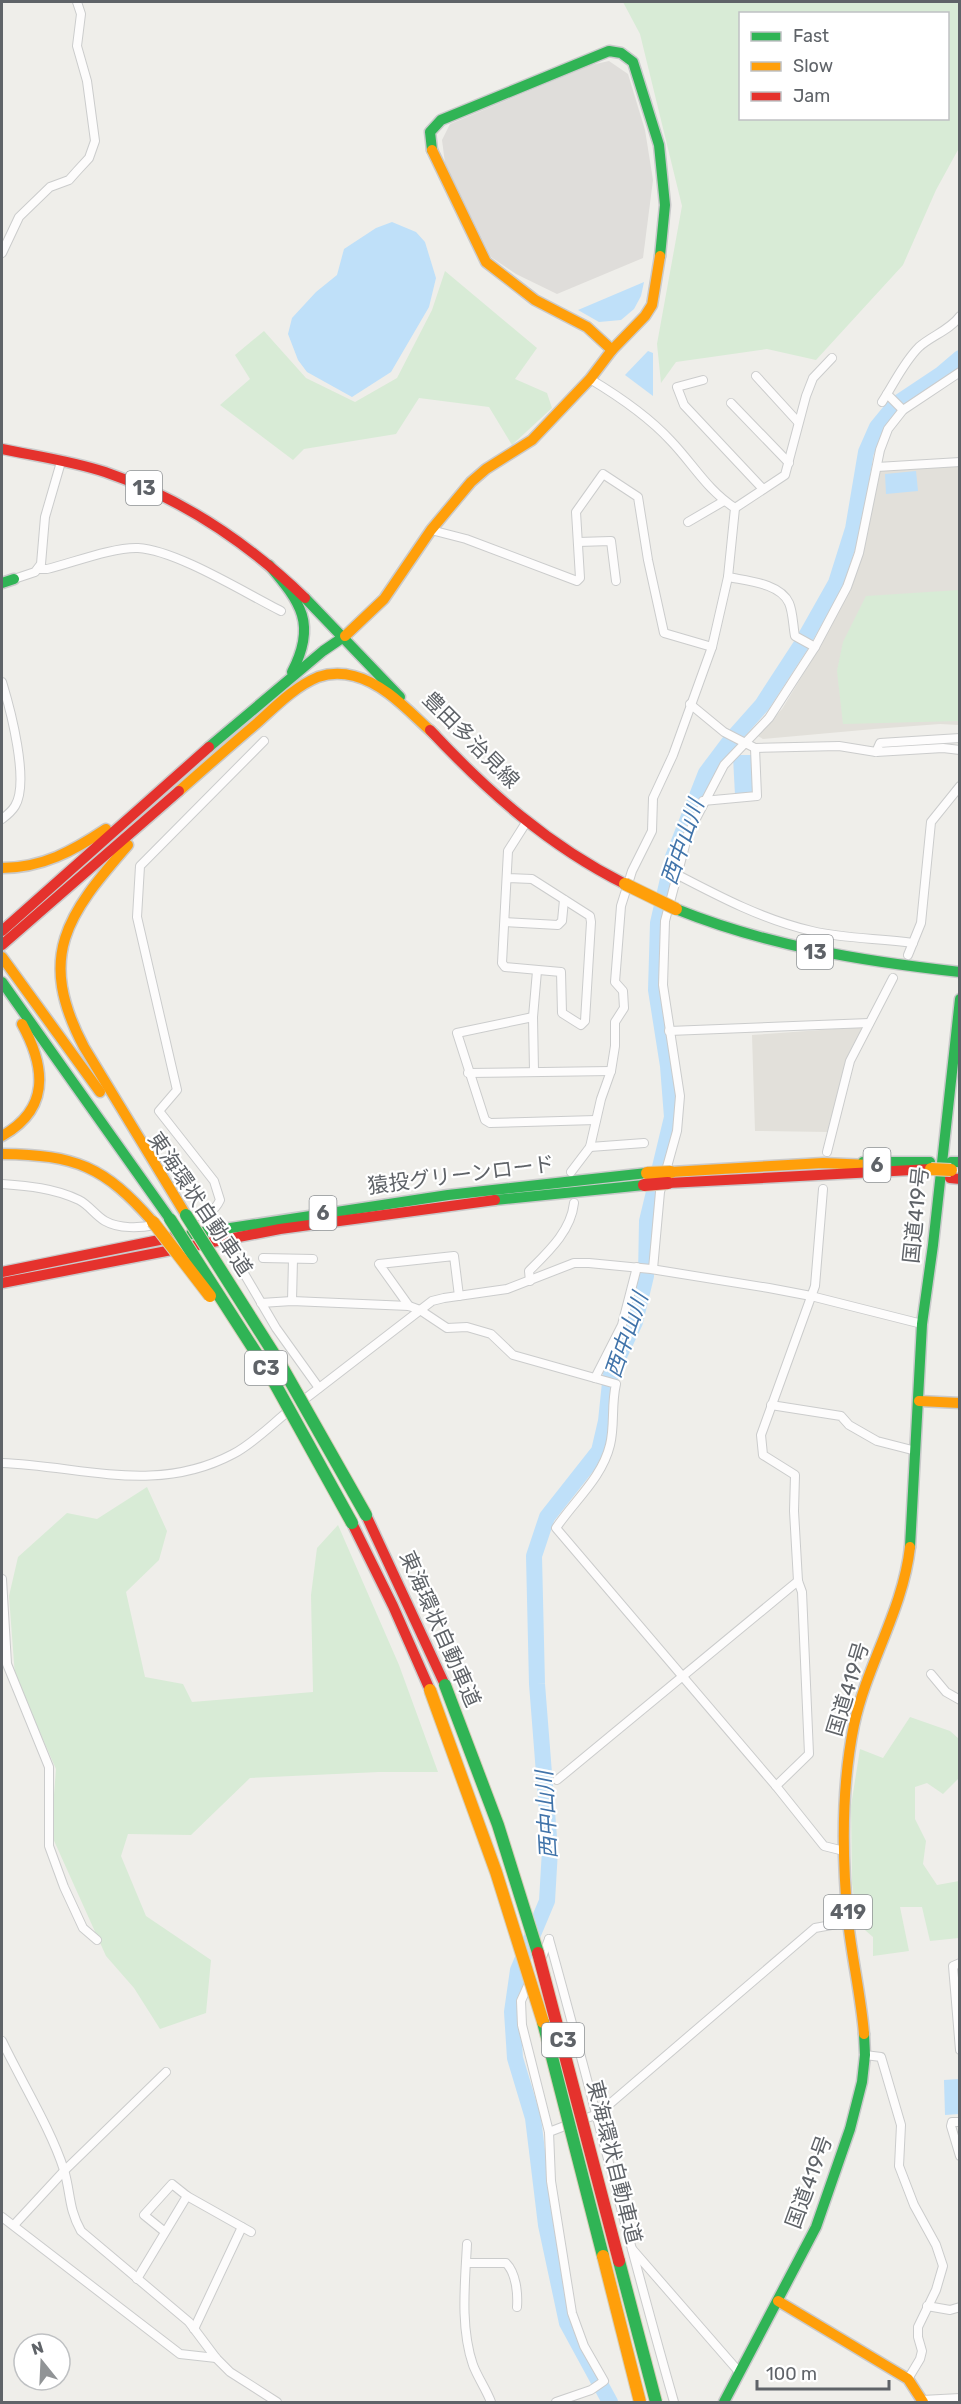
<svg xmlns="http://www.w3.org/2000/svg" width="961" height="2404" font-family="Rubik,'Noto Sans JP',sans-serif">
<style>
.industrial{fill:#dfddda}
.education{fill:#e2e0da}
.green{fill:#d8ebd6;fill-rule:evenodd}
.water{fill:#bfe0f9}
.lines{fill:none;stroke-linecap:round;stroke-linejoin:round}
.river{stroke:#bfe0f9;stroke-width:16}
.street-casing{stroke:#cbcccc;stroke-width:10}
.fast-casing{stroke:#cacacb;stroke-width:13}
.slow-casing{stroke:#cacacb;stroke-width:13}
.jam-casing{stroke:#cacacb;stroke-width:13}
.street{stroke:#fdfcfc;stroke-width:8}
.fast{stroke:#30b455;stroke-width:10}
.slow{stroke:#ff9f0a;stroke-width:10}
.jam{stroke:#e5322d;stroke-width:10}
.fast-bridge-casing{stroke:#d7ceb8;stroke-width:14;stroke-linecap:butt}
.slow-bridge-casing{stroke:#d7ceb8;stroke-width:14;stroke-linecap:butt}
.jam-bridge-casing{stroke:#d7ceb8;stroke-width:14;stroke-linecap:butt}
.fast-bridge{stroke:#30b455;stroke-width:12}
.slow-bridge{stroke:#ff9f0a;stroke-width:12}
.jam-bridge{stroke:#e5322d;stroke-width:12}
.labels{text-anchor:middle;stroke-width:4.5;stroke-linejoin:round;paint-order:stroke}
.shield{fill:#fff;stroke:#8f9295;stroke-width:1.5}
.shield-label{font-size:20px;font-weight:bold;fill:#5f6368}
.street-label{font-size:21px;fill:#5f6368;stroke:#fff}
.water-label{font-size:22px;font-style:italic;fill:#4174aa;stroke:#fff}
</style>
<rect width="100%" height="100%" fill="#efeeea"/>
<polygon class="industrial" points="609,61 628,74 645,130 653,180 643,258 557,294 516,274 491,257 445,163 442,140 450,124 591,65"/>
<g class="education">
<polygon points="959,465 959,725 940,724 874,729 763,739 758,736 782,709 818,650 851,587 880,470"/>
<polygon points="863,1027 847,1061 829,1132 755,1131 752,1035"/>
</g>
<g class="green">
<path d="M 623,2 L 959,2 L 959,148 L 936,190 L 903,265 L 816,360 L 767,349 L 676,362 L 661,383 L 657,344 L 682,206 L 640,34 ZM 740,14 L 948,14 L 948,118 L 740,118 Z"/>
<polygon points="445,271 537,348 515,379 547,393 552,408 512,445 489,407 419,398 396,434 304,449 293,460 220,405 250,379 235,355 264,331 306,378 355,402 397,378 432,310"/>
<polygon points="959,590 959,721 843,724 837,671 843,642 866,596"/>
<polygon points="147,1487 167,1531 159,1560 126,1592 145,1677 183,1684 192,1702 313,1692 311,1595 317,1548 338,1525 399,1665 438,1772 379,1772 250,1778 191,1835 128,1834 121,1856 146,1916 211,1960 206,2013 160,2029 134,1988 106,1956 51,1834 56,1769 15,1676 9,1596 18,1557 67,1513 97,1519"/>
<polygon points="910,1717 950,1731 959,1739 959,1778 943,1794 927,1783 915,1787 915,1819 926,1841 923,1864 937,1885 959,1881 959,1938 930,1941 922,1907 900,1907 909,1951 873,1956 873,1937 857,1923 852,1883 851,1806 860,1749 883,1758"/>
</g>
<g class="water">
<polygon points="392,222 416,232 425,242 436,278 429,307 391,372 352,397 307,372 298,360 288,334 292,318 316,292 337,275 344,249 376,228"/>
<polygon points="644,282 641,296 634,309 621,320 599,322 578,310"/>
<polygon points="648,351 653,353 653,396 625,375"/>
<polygon points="916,471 918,491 886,494 885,474"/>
<polygon points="736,755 753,755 755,793 735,795 733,757"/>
<polygon points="959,2079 959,2114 945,2115 944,2080"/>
</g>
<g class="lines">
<polyline class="river" points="610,2402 567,2323 546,2225 533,2118 515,2058 512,2012 518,1970 547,1901 550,1850 537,1684 534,1556 547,1517 599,1451 606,1421 611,1373 635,1322 646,1276 647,1221 672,1117 668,1066 656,990 658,923 673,857 706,773 730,741 762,705 801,645 836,583 853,529 866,452 877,427 895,405 940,375 960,358"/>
<g class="street-casing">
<g id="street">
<polyline points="2,253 19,217 50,187 69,180 77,171 89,158 95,141 87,81 77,46 81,14 77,2"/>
<polyline points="756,376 798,422"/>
<polyline points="703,380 677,387 684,405 763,489"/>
<polyline points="887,394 903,410"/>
<path d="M 882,402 C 894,384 903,363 919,347 C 931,336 950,330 960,316"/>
<polyline points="731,403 789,463"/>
<polyline points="877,467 960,462"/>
<polyline points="735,508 785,475 806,396 813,378 832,358"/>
<polyline points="688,522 724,501"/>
<polyline points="431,530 466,539 577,581 580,578 576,512 603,474 638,497 648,560 664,633 712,647"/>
<polyline points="578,542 611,541 616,581"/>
<path d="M 38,569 L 47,569 C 72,563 113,547 138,548 C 176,550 245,593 281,611"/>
<path d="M 728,577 C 747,581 780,583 789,603 C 793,612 793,626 795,636 L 815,647"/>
<polyline points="14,579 35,572 41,564 45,517 61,462"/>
<path d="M 2,682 C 10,708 30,782 15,806 C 12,811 6,816 2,819"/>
<polyline points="690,704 724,732 755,748 839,746 876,752 943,748 960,750"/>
<polyline points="876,752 880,743 960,738"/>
<polyline points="703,801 757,796 755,748"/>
<path d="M 676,874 C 720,897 764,920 812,931 C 845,939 880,938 913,943"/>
<polyline points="507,878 532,879 590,916 591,922 585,1021 581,1025 562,1013 561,972 505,967 502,963 508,851 527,821"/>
<polyline points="505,922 558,925 562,921 564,900"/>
<polyline points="908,955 921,923 931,822 960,786"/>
<polyline points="533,1017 537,971"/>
<polyline points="669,1031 869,1023"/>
<polyline points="534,1071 533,1017 457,1033 485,1120 490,1123 596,1120"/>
<polyline points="468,1073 611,1071"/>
<polyline points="590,1147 644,1143"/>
<polyline points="827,1152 850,1061 893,978"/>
<path d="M 571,1172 L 590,1147 L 601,1099 L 611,1071 L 615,1046 L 615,1022 L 624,1008 L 623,991 L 615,982 L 621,906 L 632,871 L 652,831 L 653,798 L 673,755 L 712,647 L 728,577 L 735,508 C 708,491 693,464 671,441 C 648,416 620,397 590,379"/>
<path d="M 2,1184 C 28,1186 54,1188 79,1200 C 89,1205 95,1215 105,1221 C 119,1229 140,1228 155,1225"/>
<path d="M 188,1218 C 203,1215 213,1215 220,1200 L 214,1181 L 159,1111 L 177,1090 L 137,917 L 140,866 L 264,741"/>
<polyline points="232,1253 276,1328 319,1388"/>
<polyline points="263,1258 313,1259"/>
<polyline points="653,1269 660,1192 677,1131 680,1096 663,985 665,921 688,834 724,765 769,718 815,647 847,587 859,553 880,450 888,429 903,410 960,372"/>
<path d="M 530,1281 L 529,1271 C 548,1252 571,1231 574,1203"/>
<polyline points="292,1301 293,1259"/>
<path d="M 261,1303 L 292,1301 L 409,1306 L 420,1310 L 447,1328 L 467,1327 L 491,1334 L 513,1355 L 616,1384 C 611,1405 615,1425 610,1445 C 602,1478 574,1501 556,1528 L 776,1786 L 824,1846 L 844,1851"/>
<polyline points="409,1306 379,1264 454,1256 459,1296"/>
<polyline points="595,1378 622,1325 637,1267"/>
<polyline points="301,1402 432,1301 444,1298 507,1289 574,1263 589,1263 651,1269 769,1288 811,1296 922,1324"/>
<polyline points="771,1405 841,1416 849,1425 877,1441 916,1451"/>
<path d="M 2,1463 C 82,1466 156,1495 233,1454 C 254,1443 272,1424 291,1409"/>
<polyline points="2,1579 7,1664 49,1767 49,1846 64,1887 83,1928 97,1940"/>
<polyline points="931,1674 946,1692 960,1700"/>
<polyline points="557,1780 798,1581"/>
<polyline points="776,1786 809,1754 802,1592 798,1581 794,1511 795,1475 763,1455 761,1435 815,1286 823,1189"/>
<path d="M 549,1939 C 592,2093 630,2249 674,2402"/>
<polyline points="542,1957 549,1939"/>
<polyline points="960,1963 953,1966 960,2050"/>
<polyline points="530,1981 521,2001 522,2025 549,2132 551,2181 572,2313 584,2346 604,2381 591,2390 556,2402"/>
<path d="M 2,2041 C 21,2081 51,2129 64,2170 C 71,2193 68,2208 81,2231 L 189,2322 L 216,2358 L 230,2372 L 277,2402"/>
<polyline points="865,2055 881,2057 901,2125 899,2166 914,2205 936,2245 943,2266 936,2290 918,2327 918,2337 922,2351 920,2359 908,2379"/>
<polyline points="581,2120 598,2114 815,1928 848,1922"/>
<polyline points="960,2122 952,2122 951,2126 960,2156"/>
<polyline points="549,2132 570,2124"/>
<polyline points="187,2196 251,2232"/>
<polyline points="2,2217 180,2354 216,2358"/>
<polyline points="14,2225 64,2171 166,2072"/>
<path d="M 467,2244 C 465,2283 460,2327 473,2365 C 478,2378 486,2389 491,2402"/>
<polyline points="632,2249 740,2373"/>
<path d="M 466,2263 L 506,2263 C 516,2273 518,2293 517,2307"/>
<polyline points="137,2279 187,2196 172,2184 144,2215 165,2232"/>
<polyline points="927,2306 950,2310 960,2307"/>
<polyline points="194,2329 242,2227"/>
<polyline points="922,2400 960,2398"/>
</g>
</g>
<g class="fast-casing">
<g id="fast">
<polyline points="432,150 430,132 441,120 609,51 621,53 633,62 659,145 665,205 660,256"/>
<path d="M 269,565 C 301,603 317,624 292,672"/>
<polyline points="2,583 14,579"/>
<polyline points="305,598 400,697"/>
<polyline points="209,747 323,651 345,636"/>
<path d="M 676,909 C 768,946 862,961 960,972"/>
<polyline points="2,982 170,1219"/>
<polyline points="863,1162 930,1162"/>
<polyline points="951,1162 960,1162"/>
<polyline points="495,1200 644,1185"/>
<polyline points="191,1234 448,1195 647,1173"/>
<polyline points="910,1547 922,1324 933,1245 960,999"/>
<polyline points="724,2402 816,2227 850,2129 862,2082 865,2055 864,2034"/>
</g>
</g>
<g class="slow-casing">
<g id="slow">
<polyline points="432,150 486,262 535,300 587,327 612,350"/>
<polyline points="345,636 384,599 431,530 471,482 486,469 532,440 590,379 612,350 645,316 652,305 660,256"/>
<path d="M 179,791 C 205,768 230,746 256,724 C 275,707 294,687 318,677 C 330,673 342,673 354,676 C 386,684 411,714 435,735"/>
<path d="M 128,845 C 67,915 36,956 84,1047 L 186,1215"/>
<path d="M 2,868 C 42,868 73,851 106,829"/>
<polyline points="2,957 100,1092"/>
<path d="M 2,1136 C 50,1109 46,1068 22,1024"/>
<path d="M 2,1154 C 76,1155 104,1166 153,1222"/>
<polyline points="671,1172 823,1163 870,1165"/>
<polyline points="919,1401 960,1403"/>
<path d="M 864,2034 C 861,1996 852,1959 848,1921 C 842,1857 841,1788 854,1725 C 867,1664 903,1610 910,1547"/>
<polyline points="778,2301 908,2379 923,2402"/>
</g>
</g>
<g class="jam-casing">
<g id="jam">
<path d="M 2,449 C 36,456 72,461 105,472 C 181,498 248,543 305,598"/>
<path d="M 430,730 C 488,792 549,846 625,884"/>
<polyline points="2,931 209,747"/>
<polyline points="2,945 179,791"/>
<polyline points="950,1178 960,1179"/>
<polyline points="668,1183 931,1169"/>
<polyline points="2,1272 174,1237"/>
<polyline points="2,1283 280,1229 495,1200"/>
<polyline points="366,1515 445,1685"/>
<polyline points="352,1523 393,1606 430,1690"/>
</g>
</g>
<use href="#street" class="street"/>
<use href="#fast" class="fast"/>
<use href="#slow" class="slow"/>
<use href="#jam" class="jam"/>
<g class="fast-bridge-casing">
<g id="fast-bridge">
<polyline points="186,1215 281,1365 366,1515"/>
<polyline points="170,1219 269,1373 352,1523"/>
<polyline points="445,1685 498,1825 538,1953"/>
<polyline points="543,2022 603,2256"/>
<polyline points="619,2261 656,2402"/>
</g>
</g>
<g class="slow-bridge-casing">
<g id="slow-bridge">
<polyline points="625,884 676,909"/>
<polyline points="931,1169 951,1170"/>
<polyline points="647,1173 671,1172"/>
<polyline points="153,1222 210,1296"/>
<polyline points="430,1690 496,1872 543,2022"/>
<polyline points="603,2256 640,2402"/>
</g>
</g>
<g class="jam-bridge-casing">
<g id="jam-bridge">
<polyline points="644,1185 668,1183"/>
<polyline points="538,1953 619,2261"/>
</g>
</g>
<use href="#fast-bridge" class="fast-bridge"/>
<use href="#slow-bridge" class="slow-bridge"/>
<use href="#jam-bridge" class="jam-bridge"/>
</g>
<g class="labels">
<g class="shield">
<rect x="126" y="471" width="36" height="34" rx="4.5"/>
<rect x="797" y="935" width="36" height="34" rx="4.5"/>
<rect x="863.5" y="1148" width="27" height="34" rx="4.5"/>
<rect x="309.5" y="1196" width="27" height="34" rx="4.5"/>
<rect x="245" y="1351" width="42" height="34" rx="4.5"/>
<rect x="824" y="1895" width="48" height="34" rx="4.5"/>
<rect x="542" y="2023" width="42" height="34" rx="4.5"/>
</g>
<g class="shield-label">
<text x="144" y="495">13</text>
<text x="815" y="959">13</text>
<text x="877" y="1172">6</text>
<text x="323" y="1220">6</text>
<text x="266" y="1375">C3</text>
<text x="848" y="1919">419</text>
<text x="563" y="2047">C3</text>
</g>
<g class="street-label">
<text transform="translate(471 740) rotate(45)" y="7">豊田多治見線</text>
<text transform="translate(461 1175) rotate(-7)" y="7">猿投グリーンロード</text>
<text transform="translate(200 1204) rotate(56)" y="7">東海環状自動車道</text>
<text transform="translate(916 1215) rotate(-84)" y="7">国道419号</text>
<text transform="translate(440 1629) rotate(66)" y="7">東海環状自動車道</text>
<text transform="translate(848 1689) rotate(-73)" y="7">国道419号</text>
<text transform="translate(614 2162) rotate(76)" y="7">東海環状自動車道</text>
<text transform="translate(809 2182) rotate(-70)" y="7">国道419号</text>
</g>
<g class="water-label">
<text transform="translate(682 842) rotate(-71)" y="8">西中山川</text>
<text transform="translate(626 1335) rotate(-71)" y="8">西中山川</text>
<text transform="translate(546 1815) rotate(-93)" y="8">西中山川</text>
</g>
</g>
<rect width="961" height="2404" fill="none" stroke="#5f6368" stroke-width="6"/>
<rect x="739" y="12" width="210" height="108" fill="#ffffff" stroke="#bfc1c3" stroke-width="1.5"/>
<rect x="751" y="32" width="30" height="9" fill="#30b455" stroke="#bfc1c3" stroke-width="1.5"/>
<text x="793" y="42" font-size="18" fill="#5f6368">Fast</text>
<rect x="751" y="62" width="30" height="9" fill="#ff9f0a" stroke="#bfc1c3" stroke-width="1.5"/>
<text x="793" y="72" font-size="18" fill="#5f6368">Slow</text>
<rect x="751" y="92" width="30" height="9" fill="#e5322d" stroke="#bfc1c3" stroke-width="1.5"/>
<text x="793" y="102" font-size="18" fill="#5f6368">Jam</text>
<g transform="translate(42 2362) rotate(342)"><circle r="28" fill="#ffffff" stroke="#bfc1c3" stroke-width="1.5"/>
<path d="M0-4.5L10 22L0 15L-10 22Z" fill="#919496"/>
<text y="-9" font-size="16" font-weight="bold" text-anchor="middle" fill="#5f6368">N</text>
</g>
<path d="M757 2380v9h132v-9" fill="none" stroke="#5f6368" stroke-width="3"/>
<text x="766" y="2380" font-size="18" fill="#5f6368" stroke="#ffffff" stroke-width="4.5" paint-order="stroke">100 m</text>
</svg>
